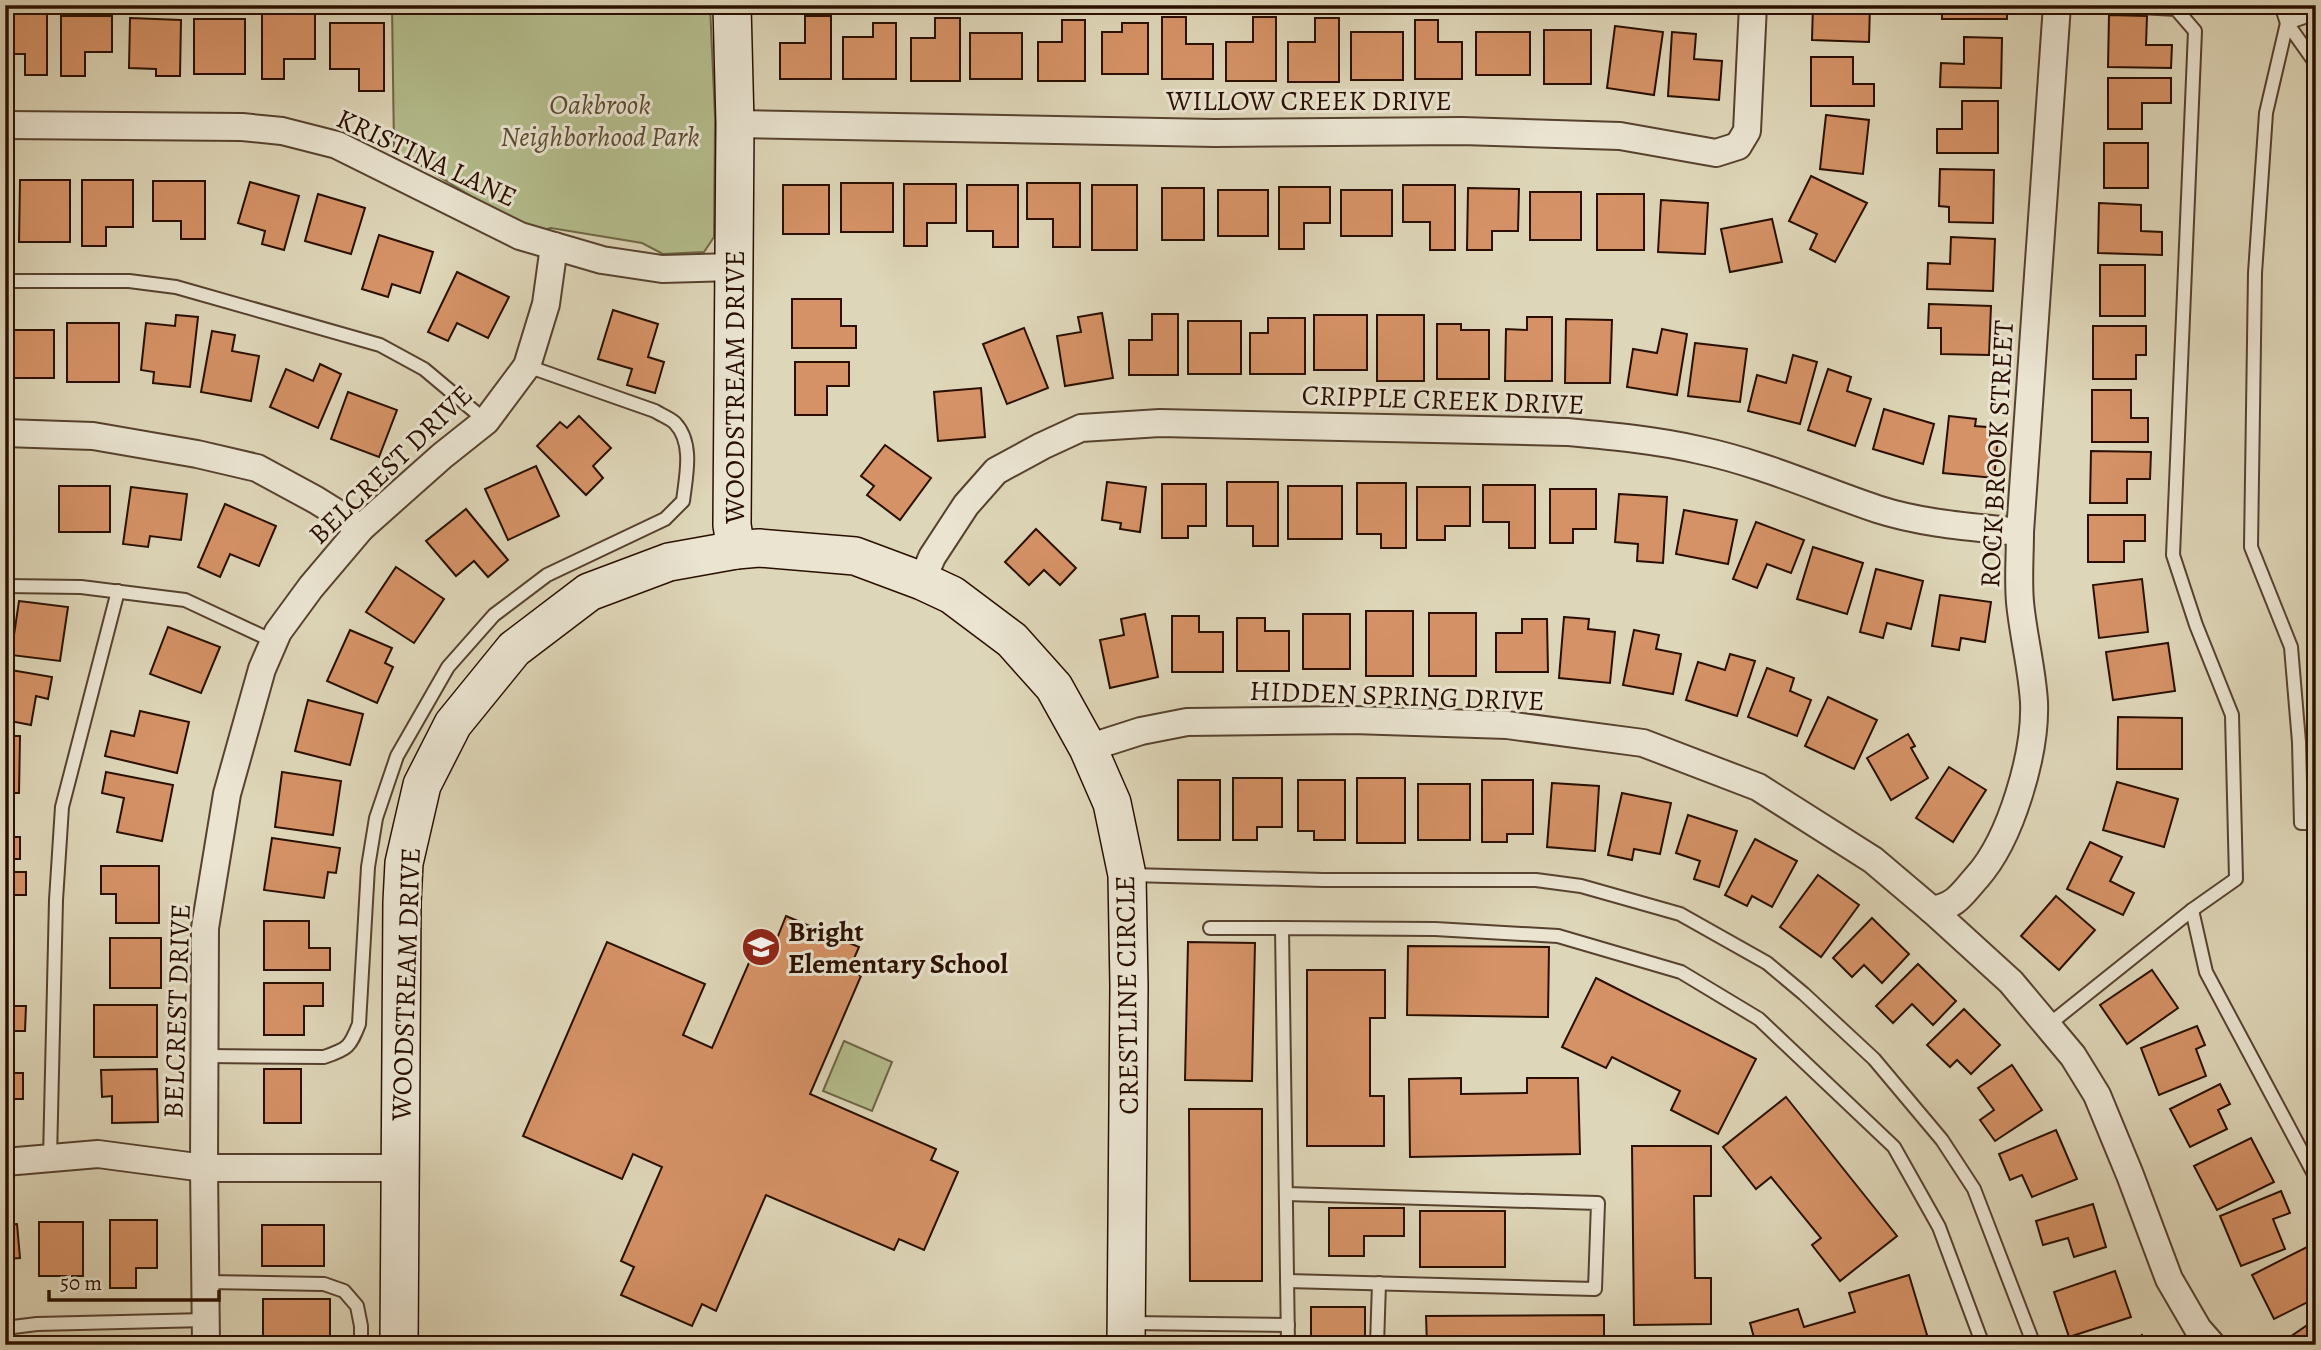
<svg xmlns="http://www.w3.org/2000/svg" width="2321" height="1350" font-family="Alegreya,serif">
<style>
.green{fill:#b4bd8d;stroke:#6f6646;stroke-width:2}
.building{fill:#d59266;stroke:#2a0f00;stroke-width:2}
.lines{fill:none;stroke-linecap:round;stroke-linejoin:round}
.lane-casing{stroke:#57412e;stroke-width:16}
.street-casing{stroke:#57412e;stroke-width:30}
.secondary-casing{stroke:#2a0f00;stroke-width:40}
.lane{stroke:#eae4d1;stroke-width:12}
.street{stroke:#eae4d1;stroke-width:26}
.secondary{stroke:#eae4d1;stroke-width:37}
.labels{text-anchor:middle;stroke-width:6;stroke-linejoin:round;paint-order:stroke}
.street-label{font-size:28px;fill:#2a0f00;stroke:#eae4d1}
.park-label{font-size:28px;font-style:italic;fill:#5a4c31;stroke:#eae4d1}
.poi-label{font-size:28px;font-weight:bold;fill:#2a0f00;stroke:#eae4d1;text-anchor:start}
</style>
<rect width="100%" height="100%" fill="#ded6b8"/>
<filter id="stains"><feTurbulence type="fractalNoise" baseFrequency=".00286" numOctaves="4"/><feColorMatrix values="0 0 0 0 .2 0 0 0 0 .09 0 0 0 0 .02 0 0 0 .5 -.17"/></filter>
<radialGradient id="worn" r=".72"><stop offset=".6" stop-color="#630" stop-opacity="0"/><stop offset="1" stop-color="#630" stop-opacity=".3"/></radialGradient>
<g class="green">
<polygon points="392,5 710,5 715,117 714,237 704,252 663,254 642,243 551,228 531,233 394,149"/>
<polygon points="844,1041 892,1062 872,1111 823,1091"/>
</g>
<g class="building">
<polygon points="262,5 315,5 315,59 284,59 284,79 262,79"/>
<polygon points="1813,5 1870,5 1869,42 1812,40"/>
<rect x="1942" y="5" width="65" height="14"/>
<polygon points="5,7 47,7 47,75 25,75 25,54 5,54"/>
<polygon points="2109,15 2147,16 2146,45 2172,45 2171,68 2108,67"/>
<polygon points="61,16 112,16 112,52 85,52 85,76 61,76"/>
<polygon points="805,16 831,16 831,79 780,79 780,43 805,43"/>
<polygon points="1162,17 1186,17 1186,44 1213,44 1213,79 1162,79"/>
<polygon points="1253,17 1276,17 1276,81 1226,81 1226,42 1253,42"/>
<polygon points="130,18 181,20 180,76 156,76 156,69 129,68"/>
<polygon points="935,18 960,18 960,81 911,81 911,38 935,38"/>
<polygon points="1315,18 1339,18 1339,82 1288,82 1288,42 1315,42"/>
<rect x="194" y="19" width="51" height="55"/>
<polygon points="1062,20 1085,20 1085,81 1038,81 1038,42 1062,42"/>
<polygon points="1415,20 1438,20 1438,42 1462,42 1462,79 1415,79"/>
<polygon points="330,23 384,23 384,91 359,91 359,69 330,69"/>
<polygon points="873,23 896,23 896,79 843,79 843,37 873,37"/>
<polygon points="1122,23 1148,23 1148,74 1102,74 1102,32 1122,32"/>
<polygon points="1615,26 1663,32 1654,95 1607,88"/>
<rect x="1544" y="30" width="47" height="54"/>
<rect x="1351" y="32" width="52" height="48"/>
<rect x="1476" y="32" width="54" height="43"/>
<polygon points="1672,32 1696,34 1694,59 1722,61 1719,100 1668,96"/>
<rect x="970" y="33" width="52" height="46"/>
<polygon points="1964,37 2002,38 2001,88 1940,87 1941,63 1964,64"/>
<polygon points="1811,57 1853,57 1853,84 1874,84 1874,106 1811,106"/>
<polygon points="2108,78 2171,78 2171,103 2142,103 2142,129 2108,129"/>
<polygon points="1962,101 1998,101 1998,153 1937,153 1937,129 1962,129"/>
<polygon points="1826,115 1869,120 1863,174 1820,169"/>
<rect x="2104" y="143" width="44" height="45"/>
<polygon points="1940,169 1994,170 1993,223 1949,222 1949,207 1939,206"/>
<polygon points="1811,176 1867,203 1835,262 1810,249 1817,234 1789,221"/>
<polygon points="20,180 70,180 70,242 19,242"/>
<polygon points="82,180 133,180 133,227 106,227 106,246 82,246"/>
<polygon points="153,181 205,181 205,239 181,239 181,221 153,221"/>
<polygon points="250,182 299,196 284,250 262,244 265,231 238,223"/>
<rect x="841" y="183" width="52" height="49"/>
<polygon points="1027,183 1080,183 1080,247 1053,247 1053,219 1027,219"/>
<polygon points="904,184 956,184 956,223 927,223 927,246 904,246"/>
<rect x="783" y="185" width="46" height="49"/>
<polygon points="967,185 1018,185 1018,247 993,247 993,231 967,231"/>
<rect x="1092" y="185" width="45" height="65"/>
<polygon points="1403,185 1455,185 1455,250 1430,250 1430,222 1403,222"/>
<polygon points="1279,187 1330,187 1330,223 1304,223 1304,249 1279,249"/>
<rect x="1162" y="188" width="42" height="52"/>
<polygon points="1468,188 1519,189 1518,231 1492,231 1492,250 1467,250"/>
<rect x="1218" y="190" width="50" height="46"/>
<rect x="1341" y="190" width="51" height="46"/>
<rect x="1530" y="192" width="51" height="48"/>
<polygon points="318,194 365,208 351,254 305,241"/>
<rect x="1597" y="194" width="47" height="56"/>
<polygon points="1661,200 1708,203 1705,254 1658,252"/>
<polygon points="2099,203 2141,205 2141,231 2162,232 2162,255 2098,253"/>
<polygon points="1772,219 1782,262 1730,272 1721,229"/>
<polygon points="379,235 433,252 420,293 392,284 388,297 362,289"/>
<polygon points="1951,237 1995,239 1993,291 1927,289 1928,263 1950,264"/>
<rect x="2100" y="265" width="45" height="51"/>
<polygon points="457,272 509,297 488,338 457,323 448,341 428,332"/>
<polygon points="792,299 841,299 841,326 856,326 856,348 792,348"/>
<polygon points="1929,304 1991,306 1989,355 1941,354 1941,328 1928,328"/>
<polygon points="613,310 658,324 648,357 664,362 655,393 627,385 632,369 598,359"/>
<polygon points="1102,313 1113,378 1065,386 1057,336 1081,332 1078,317"/>
<polygon points="1152,314 1178,314 1178,375 1129,375 1129,340 1152,340"/>
<polygon points="176,315 198,317 190,387 153,383 154,372 141,370 146,323 175,326"/>
<rect x="1314" y="315" width="53" height="55"/>
<rect x="1377" y="315" width="47" height="66"/>
<polygon points="1527,317 1552,317 1552,381 1505,381 1506,329 1527,330"/>
<polygon points="1268,318 1305,318 1305,374 1250,374 1250,333 1268,333"/>
<polygon points="1566,319 1612,320 1610,383 1565,383"/>
<rect x="1188" y="321" width="53" height="53"/>
<rect x="67" y="323" width="52" height="59"/>
<polygon points="1437,324 1461,324 1461,330 1489,330 1489,379 1437,379"/>
<polygon points="2093,326 2146,326 2146,355 2136,355 2136,379 2093,379"/>
<polygon points="1024,328 1048,388 1007,404 983,344"/>
<polygon points="1662,329 1687,334 1677,395 1627,387 1633,349 1657,353"/>
<rect x="5" y="330" width="49" height="48"/>
<polygon points="212,331 235,335 232,351 259,356 251,401 201,392"/>
<polygon points="1695,343 1747,349 1740,402 1688,396"/>
<polygon points="1793,355 1817,362 1800,424 1748,411 1757,375 1786,383"/>
<polygon points="795,362 849,362 849,386 827,386 827,415 795,415"/>
<polygon points="320,364 341,374 318,428 270,407 286,369 313,381"/>
<polygon points="1828,369 1851,377 1847,391 1871,399 1855,446 1808,430"/>
<polygon points="981,388 985,437 938,441 934,392"/>
<polygon points="2092,390 2131,390 2131,418 2148,418 2148,442 2092,442"/>
<polygon points="348,392 397,410 379,457 331,439"/>
<polygon points="1884,409 1934,424 1923,464 1873,449"/>
<polygon points="579,416 611,448 593,466 603,478 586,495 537,446 560,422 567,428"/>
<polygon points="1949,416 1976,419 1975,426 1999,428 1994,478 1943,473"/>
<polygon points="885,445 931,478 900,520 867,495 874,486 861,476"/>
<polygon points="2091,451 2151,452 2150,479 2127,479 2127,503 2090,503"/>
<polygon points="536,466 559,516 508,540 485,489"/>
<polygon points="1107,482 1146,487 1140,532 1120,529 1121,523 1102,520"/>
<polygon points="1227,482 1278,482 1278,546 1253,546 1253,526 1227,526"/>
<polygon points="1357,483 1406,483 1406,548 1381,548 1381,534 1357,534"/>
<polygon points="1162,484 1206,484 1206,526 1188,526 1188,538 1162,538"/>
<polygon points="1483,485 1535,485 1535,548 1509,548 1509,522 1483,522"/>
<rect x="59" y="486" width="51" height="46"/>
<rect x="1288" y="486" width="54" height="53"/>
<polygon points="131,487 187,494 181,540 150,536 148,547 123,544"/>
<polygon points="1417,487 1470,487 1470,526 1445,526 1445,540 1417,540"/>
<polygon points="1550,489 1596,489 1596,529 1573,529 1573,543 1550,543"/>
<polygon points="1619,494 1667,497 1663,563 1637,561 1638,544 1615,542"/>
<polygon points="225,504 276,526 259,566 230,554 220,577 198,567"/>
<polygon points="466,509 508,560 488,577 474,561 456,576 426,541"/>
<polygon points="1684,510 1737,520 1728,564 1676,554"/>
<polygon points="2088,515 2145,515 2145,541 2124,541 2124,562 2088,562"/>
<polygon points="1756,522 1804,540 1791,573 1767,564 1757,588 1733,579"/>
<polygon points="1036,529 1076,568 1060,585 1044,570 1029,585 1005,562"/>
<polygon points="1813,547 1863,563 1847,614 1797,599"/>
<polygon points="396,567 444,599 414,643 366,612"/>
<polygon points="1876,569 1923,581 1911,629 1887,623 1883,638 1860,632"/>
<polygon points="2142,579 2148,632 2099,638 2093,585"/>
<polygon points="1940,595 1991,602 1985,642 1961,638 1959,650 1932,646"/>
<polygon points="19,601 68,607 60,661 11,655"/>
<rect x="1366" y="611" width="47" height="65"/>
<rect x="1429" y="613" width="47" height="63"/>
<polygon points="1145,614 1158,677 1110,688 1100,640 1124,635 1121,619"/>
<rect x="1303" y="614" width="47" height="55"/>
<polygon points="1172,616 1199,616 1199,632 1223,632 1223,672 1172,672"/>
<polygon points="1564,617 1589,619 1588,629 1615,632 1610,683 1559,678"/>
<polygon points="1237,618 1265,618 1265,631 1289,631 1289,671 1237,671"/>
<polygon points="1522,619 1547,619 1548,672 1496,672 1496,633 1522,633"/>
<polygon points="168,627 220,647 201,693 150,674"/>
<polygon points="350,630 392,648 385,663 393,667 377,703 327,681"/>
<polygon points="1634,630 1659,635 1656,649 1681,654 1673,694 1623,685"/>
<polygon points="2168,643 2175,691 2113,700 2106,652"/>
<polygon points="1730,654 1755,661 1737,716 1686,700 1698,662 1725,670"/>
<polygon points="1767,668 1794,678 1790,691 1811,700 1797,736 1748,717"/>
<polygon points="5,669 52,677 48,699 36,696 31,725 5,720"/>
<polygon points="1828,697 1877,720 1854,769 1805,746"/>
<polygon points="308,700 363,714 350,765 295,751"/>
<polygon points="140,711 189,722 177,773 105,756 111,731 134,736"/>
<polygon points="2118,717 2182,718 2182,769 2117,769"/>
<polygon points="1908,734 1915,746 1911,748 1928,778 1891,800 1867,758"/>
<polygon points="5,736 20,736 19,793 5,793"/>
<polygon points="1949,767 1986,790 1953,842 1916,818"/>
<polygon points="106,772 173,785 162,841 117,832 124,798 102,793"/>
<polygon points="282,772 341,781 333,835 275,827"/>
<polygon points="1233,778 1282,778 1282,827 1257,827 1257,840 1233,840"/>
<rect x="1357" y="778" width="48" height="65"/>
<rect x="1178" y="780" width="42" height="60"/>
<polygon points="1298,780 1345,780 1345,840 1314,840 1314,831 1298,831"/>
<polygon points="1482,780 1533,780 1533,834 1507,834 1507,842 1482,842"/>
<polygon points="2117,782 2178,799 2164,847 2103,830"/>
<polygon points="1552,783 1599,786 1595,851 1547,847"/>
<rect x="1418" y="784" width="52" height="56"/>
<polygon points="1622,793 1671,803 1660,854 1634,849 1632,860 1608,855"/>
<polygon points="10,804 11,837 20,837 20,859 5,859 5,805"/>
<polygon points="1688,815 1737,831 1719,887 1694,879 1700,861 1676,853"/>
<polygon points="272,838 340,848 336,873 328,872 324,898 264,890"/>
<polygon points="1755,839 1797,861 1772,907 1752,896 1747,906 1725,895"/>
<polygon points="2090,842 2122,857 2110,881 2134,893 2123,915 2067,889"/>
<polygon points="101,866 159,866 159,923 116,923 116,894 101,894"/>
<rect x="5" y="872" width="21" height="23"/>
<polygon points="1818,875 1859,905 1821,957 1780,927"/>
<polygon points="2056,896 2095,930 2059,970 2021,936"/>
<polygon points="786,916 859,947 849,970 861,976 810,1094 936,1149 931,1160 958,1172 924,1250 899,1239 894,1250 766,1195 716,1311 702,1304 692,1326 621,1295 634,1267 621,1261 662,1167 633,1154 622,1179 523,1136 607,942 705,984 683,1035 712,1048 761,935 776,941"/>
<polygon points="1872,918 1909,954 1882,983 1864,965 1852,977 1833,958"/>
<polygon points="264,921 309,921 309,948 330,948 330,970 264,970"/>
<rect x="110" y="938" width="51" height="50"/>
<polygon points="1188,942 1255,943 1252,1081 1185,1080"/>
<polygon points="1408,946 1549,947 1548,1017 1407,1015"/>
<polygon points="1918,964 1956,1001 1933,1025 1912,1004 1893,1023 1876,1006"/>
<polygon points="1307,970 1385,970 1385,1018 1370,1018 1370,1096 1384,1096 1384,1146 1307,1146"/>
<polygon points="2152,970 2178,1008 2127,1044 2100,1005"/>
<polygon points="1596,978 1756,1059 1718,1134 1671,1110 1680,1091 1612,1057 1606,1068 1562,1047"/>
<polygon points="264,983 323,983 323,1006 304,1006 304,1035 264,1035"/>
<rect x="94" y="1005" width="63" height="52"/>
<polygon points="5,1006 26,1006 25,1031 12,1031 12,1058 5,1058"/>
<polygon points="1964,1009 2000,1045 1971,1074 1957,1060 1950,1067 1927,1045"/>
<polygon points="2197,1026 2205,1045 2196,1049 2206,1076 2159,1095 2141,1048"/>
<polygon points="2316,1064 2316,1090 2315,1090 2309,1066"/>
<polygon points="2012,1065 2042,1110 1995,1141 1980,1120 1994,1110 1978,1088"/>
<polygon points="157,1069 158,1122 112,1123 112,1096 102,1097 101,1070"/>
<rect x="264" y="1069" width="37" height="54"/>
<rect x="5" y="1073" width="18" height="26"/>
<polygon points="1461,1078 1461,1094 1527,1093 1527,1078 1578,1078 1580,1154 1410,1157 1409,1079"/>
<polygon points="2220,1084 2230,1104 2218,1110 2227,1129 2190,1147 2170,1109"/>
<polygon points="1786,1097 1897,1236 1840,1281 1812,1245 1821,1238 1771,1177 1756,1189 1723,1147"/>
<polygon points="1189,1109 1262,1109 1262,1281 1190,1281"/>
<polygon points="2056,1130 2077,1179 2032,1197 2022,1175 2010,1180 1999,1154"/>
<polygon points="2251,1138 2274,1182 2217,1210 2194,1166"/>
<polygon points="1632,1146 1711,1146 1711,1196 1694,1196 1695,1278 1711,1278 1711,1324 1634,1325"/>
<polygon points="2281,1191 2290,1213 2273,1219 2285,1249 2241,1266 2220,1216"/>
<polygon points="2093,1204 2106,1247 2074,1257 2068,1238 2043,1245 2036,1221"/>
<polygon points="1329,1208 1404,1208 1404,1236 1364,1236 1364,1256 1329,1256"/>
<rect x="1420" y="1211" width="85" height="56"/>
<polygon points="110,1220 157,1220 157,1268 136,1268 136,1288 110,1288"/>
<rect x="39" y="1222" width="44" height="54"/>
<polygon points="17,1224 20,1258 5,1259 5,1225"/>
<rect x="262" y="1225" width="62" height="41"/>
<polygon points="2309,1246 2316,1259 2316,1298 2274,1319 2252,1275"/>
<polygon points="2115,1271 2131,1317 2069,1337 2054,1292"/>
<polygon points="1909,1275 1930,1345 1756,1345 1750,1323 1798,1309 1804,1327 1855,1312 1849,1293"/>
<rect x="263" y="1299" width="67" height="46"/>
<rect x="1311" y="1307" width="54" height="38"/>
<polygon points="1604,1315 1604,1345 1427,1345 1426,1316"/>
<polygon points="2316,1319 2316,1345 2296,1345 2290,1337"/>
<polygon points="2142,1335 2149,1345 2129,1345"/>
<polygon points="1188,1341 1259,1342 1259,1345 1188,1345"/>
</g>
<g class="lines">
<g class="lane-casing">
<g id="lane">
<polyline points="2281,5 2287,23 2316,64"/>
<polyline points="2287,23 2266,113 2255,273 2251,547 2291,647 2299,742 2301,823 2316,823"/>
<polyline points="2287,23 2316,13"/>
<polyline points="5,281 129,281 176,287 380,345 424,369 486,421"/>
<polyline points="5,586 81,587 185,600 273,641"/>
<polyline points="1131,875 1323,880 1536,880 1581,886 1680,914 1767,963 1804,994 1874,1059 1942,1140 1974,1189 2034,1345"/>
<polyline points="2192,910 2206,972 2316,1178"/>
<polyline points="1210,928 1282,928"/>
<polyline points="2047,1026 2192,910 2236,879 2232,715 2196,625 2173,555 2195,31 2176,9 2104,5"/>
<path d="M 205,1056 L 324,1057 C 348,1049 350,1047 359,1024 L 368,867 L 376,818 L 397,756 L 448,667 L 494,615 L 547,575 L 665,519 L 683,501 C 686,476 694,443 675,423 C 670,418 661,415 655,411 L 527,366"/>
<polyline points="50,1158 56,900 62,807 118,591"/>
<polyline points="1286,1194 1598,1203 1595,1289 1287,1281"/>
<polyline points="205,1282 324,1284 344,1291 357,1306 361,1326 361,1345"/>
<polyline points="1130,1323 1288,1325"/>
<polyline points="5,1328 37,1324 206,1320"/>
<polyline points="1288,1345 1282,928 1435,929 1558,936 1681,972 1759,1019 1894,1147 1939,1227 1983,1345"/>
<polyline points="1377,1345 1379,1283"/>
</g>
</g>
<g class="street-casing">
<g id="street">
<polyline points="735,124 1215,133 1462,131 1620,136 1716,153 1738,146 1747,131 1753,5"/>
<polyline points="5,125 242,127 282,131 337,145 520,236 554,246 602,260 662,269 734,267"/>
<polyline points="5,433 93,436 197,454 257,468 316,500 361,528"/>
<path d="M 922,581 L 932,557 L 966,505 L 996,471 L 1042,446 L 1081,428 L 1160,423 L 1567,432 C 1611,436 1656,440 1699,450 C 1761,463 1818,489 1877,509 C 1923,524 1973,527 2020,532"/>
<polyline points="1088,748 1141,731 1187,722 1353,720 1507,725 1643,743 1758,787 1873,860 1932,910 2011,982 2073,1056 2097,1095 2130,1175 2169,1279 2198,1329 2212,1345"/>
<path d="M 1932,910 C 1957,905 1961,895 1977,877 C 2011,839 2036,753 2034,702 C 2032,668 2023,635 2020,602 C 2018,579 2020,555 2020,532 L 2057,5"/>
<polyline points="5,1162 98,1154 204,1168 400,1168"/>
<polyline points="206,1345 204,1168 205,928 227,794 262,669 278,632 311,587 361,528 442,456 486,421 527,366 546,304 554,246"/>
</g>
</g>
<g class="secondary-casing">
<g id="secondary">
<polyline points="732,5 735,124 732,525 736,550"/>
<polyline points="399,1345 402,902 404,863 422,785 453,724 514,649 589,592 669,562 736,550 759,548 855,556 922,581 952,595 1012,640 1054,687 1088,748 1112,803 1127,875 1129,986 1126,1345"/>
</g>
</g>
<use href="#lane" class="lane"/>
<use href="#street" class="street"/>
<use href="#secondary" class="secondary"/>
</g>
<defs>
<g id="school-disc" transform="scale(2.0125)"><circle r="9.5" fill="#8f2418" stroke="#eae4d1"/><path d="M0-5L7-2L0 1L-7-2ZM-4 1L0 2.5L4 1V4Q0 6-4 4Z" fill="#fff"/></g>
</defs>
<g fill-rule="evenodd">
<use href="#school-disc" x="761" y="947"/>
</g>
<g class="labels">
<g class="street-label">
<text x="1309" y="110">WILLOW CREEK DRIVE</text>
<text transform="translate(427 157) rotate(25)" y="10">KRISTINA LANE</text>
<text transform="translate(734 387) rotate(-90)" y="10">WOODSTREAM DRIVE</text>
<text transform="translate(1443 399) rotate(2)" y="10">CRIPPLE CREEK DRIVE</text>
<text transform="translate(1996 454) rotate(-87)" y="10">ROCK BROOK STREET</text>
<text transform="translate(390 464) rotate(-44)" y="10">BELCREST DRIVE</text>
<text transform="translate(1397 695) rotate(2)" y="10">HIDDEN SPRING DRIVE</text>
<text transform="translate(405 984) rotate(-88)" y="10">WOODSTREAM DRIVE</text>
<text transform="translate(1126 995) rotate(-91)" y="10">CRESTLINE CIRCLE</text>
<text transform="translate(176 1011) rotate(-88)" y="10">BELCREST DRIVE</text>
</g>
<g class="park-label">
<text x="600" y="114">Oakbrook<tspan x="600" dy="32">Neighborhood Park</tspan></text>
</g>
<g class="poi-label">
<text x="788" y="941">Bright<tspan x="788" dy="32">Elementary School</tspan></text>
</g>
</g>
<rect width="2321" height="1350" fill="none" stroke="#ded6b8" stroke-width="28"/>
<rect x="7" y="7" width="2307" height="1336" fill="none" stroke="#2a0f00" stroke-width="3.5"/>
<rect x="14" y="14" width="2293" height="1322" fill="none" stroke="#2a0f00" stroke-width="2"/>
<path d="M49 1290v10h170v-10" fill="none" stroke="#2a0f00" stroke-width="3.5"/>
<text x="60" y="1290" font-size="21" fill="#2a0f00" stroke="#eae4d1" stroke-width="5" paint-order="stroke">50 m</text>
<rect width="100%" height="100%" filter="url(#stains)"/>
<rect width="100%" height="100%" fill="url(#worn)"/>
</svg>
